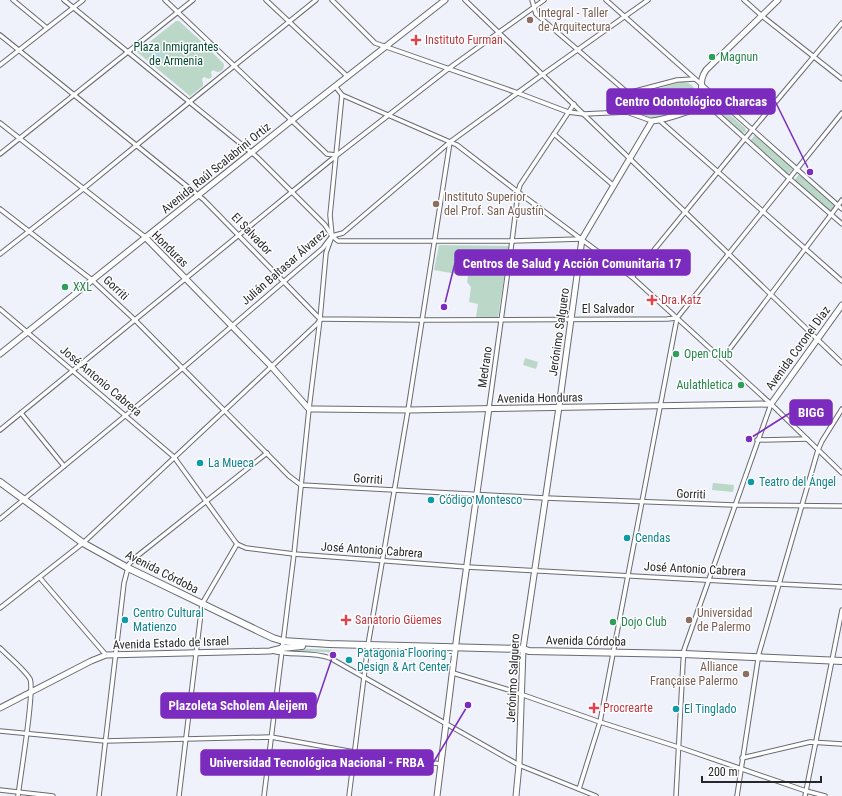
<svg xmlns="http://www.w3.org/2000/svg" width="842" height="796" font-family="'Roboto Condensed',sans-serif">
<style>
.green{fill:#bbd7c8}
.water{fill:#afd9e6}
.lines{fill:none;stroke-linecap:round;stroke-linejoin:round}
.street-casing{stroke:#696a73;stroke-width:5.5}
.secondary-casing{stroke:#696a73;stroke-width:7}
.primary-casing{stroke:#696a73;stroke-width:8}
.street{stroke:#fff;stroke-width:3.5}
.secondary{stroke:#fff;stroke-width:5}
.primary{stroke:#fff;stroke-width:6}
.education-dot{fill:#8d6e63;stroke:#fff;stroke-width:1.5}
.health-dot{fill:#e0444e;stroke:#fff;stroke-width:1.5}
.leisure-dot{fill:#2e9e5b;stroke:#fff;stroke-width:1.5}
.culture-dot{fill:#0f9aa8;stroke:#fff;stroke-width:1.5}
.labels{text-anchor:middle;stroke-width:3;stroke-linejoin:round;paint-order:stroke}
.education-label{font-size:12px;fill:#785e54;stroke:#fff;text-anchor:start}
.health-label{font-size:12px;fill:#be3a42;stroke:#fff;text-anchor:start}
.park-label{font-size:12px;fill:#054b33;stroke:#fff}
.leisure-label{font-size:12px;fill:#27864d;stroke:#fff;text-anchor:start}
.street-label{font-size:12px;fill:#27272b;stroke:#fff}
.culture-label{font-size:12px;fill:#0d838f;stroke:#fff;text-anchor:start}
.leader{fill:none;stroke:#7b2cbf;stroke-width:1.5}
.callout-dot{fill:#7b2cbf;stroke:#fff;stroke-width:1.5}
.callout{fill:#7b2cbf;stroke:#7b2cbf;stroke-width:1.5}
.callout-label{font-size:13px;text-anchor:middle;font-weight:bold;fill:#fff}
</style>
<rect width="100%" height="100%" fill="#eff1fb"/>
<g class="green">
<path d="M 176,21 L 179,21 L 201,41 L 200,45 L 206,46 L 224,64 C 224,69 222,72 217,72 L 213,70 L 211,72 L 212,77 L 209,79 L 204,77 L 202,79 L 203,83 L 203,86 L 190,96 L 137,52 Z"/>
<path d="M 681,82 C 686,82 691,83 694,88 C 703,104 680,110 670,113 C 664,115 658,119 652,118 C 644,117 637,109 629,108 L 630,97 Z"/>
<polygon points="707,95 745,128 746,131 745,133 741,132 712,105 703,104 707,96"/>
<polygon points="755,135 793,169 787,175 749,142"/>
<polygon points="799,174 835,205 830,212 794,181"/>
<polygon points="439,245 509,246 498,317 476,317 478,304 469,302 471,287 467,282 468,276 434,270"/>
<polygon points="525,358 538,362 536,369 523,365"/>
<polygon points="713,483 734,485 733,492 712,490"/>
<polygon points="286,648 335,650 335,657 327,652 286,651"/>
</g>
<circle class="water" cx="156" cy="56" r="6"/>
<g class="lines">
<g class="street-casing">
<g id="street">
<polyline points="13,0 47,28"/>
<polyline points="64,0 257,157 325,225 332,236 338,241 512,241 581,239"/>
<polyline points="165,0 327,154 336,155"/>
<polyline points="266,0 347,76"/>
<polyline points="332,0 375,43 518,93 568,112 584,114 627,112 652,121"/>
<polyline points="465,0 842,363"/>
<polyline points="532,0 536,14 628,93 677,80 694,79"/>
<polyline points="606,0 842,209"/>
<polyline points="744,0 762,16 842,79"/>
<polyline points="0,35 204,200 320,319 422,320 667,319 677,318"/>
<polyline points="0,65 83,0"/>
<polyline points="335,86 342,95 457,145 518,192 632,277 771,404 842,473"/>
<polyline points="693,109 704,107 711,108 790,179 842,224"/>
<polyline points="659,120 842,281"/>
<polyline points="0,123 145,237"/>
<polyline points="554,134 614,186"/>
<polyline points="0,154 193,0"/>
<polyline points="0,209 92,280 135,320 289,476 301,485 545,498 734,505 842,506"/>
<polyline points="0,254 83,189 198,95 316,0"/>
<polyline points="632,277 752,130 842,23"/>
<polyline points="0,309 174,457 237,544 246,548 294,554 467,567 779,584 842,587"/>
<polyline points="722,359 842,200"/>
<polyline points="489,408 512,241 518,192 520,185 574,104"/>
<polyline points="21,413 64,466"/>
<polyline points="0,430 337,155 448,69 544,0"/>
<polyline points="757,440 807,439"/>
<polyline points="0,519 183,368 323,248 332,236 343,233 450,142 542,75 648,0"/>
<polyline points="40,578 106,655"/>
<polyline points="0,608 83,543 317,324 320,320"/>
<path d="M 0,648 C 8,656 25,670 30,679 C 35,690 20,778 18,796"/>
<path d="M 272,651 C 291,656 312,651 330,658 L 519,765 L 596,796"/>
<polyline points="453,673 509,690 600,722 678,747 806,791 825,796"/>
<polyline points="0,731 105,741 271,737 354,752 441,764"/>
<polyline points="742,758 810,742 842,744"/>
<polyline points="579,789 600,722 677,318 842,113"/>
<polyline points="0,790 53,796"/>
<polyline points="99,796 124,583 129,564 136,557 267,453"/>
<polyline points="179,796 202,604 237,544"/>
<polyline points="264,796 294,554 309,409 320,319 326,253 332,236 330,215 342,95"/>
<polyline points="349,796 368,645 408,410 450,142"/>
<polyline points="676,796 683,663 684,650 771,404"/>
<polyline points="737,796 759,653 818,450 822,441 842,409"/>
<polyline points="805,796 842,610"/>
</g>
</g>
<g class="secondary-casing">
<g id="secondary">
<polyline points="145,237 271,366 309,409 315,409 408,410 771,404 842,305"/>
<polyline points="0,354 292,120 445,0"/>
<polyline points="0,708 91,661 106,655 270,651 282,648"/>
<polyline points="437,796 457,635 489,408"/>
<path d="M 516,796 L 519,765 L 523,649 L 559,407 L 582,239 L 652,121 C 662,120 682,114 691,110 C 696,107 700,100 701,94 C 703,83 699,81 706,70 L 778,0"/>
</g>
</g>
<g class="primary-casing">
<g id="primary">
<polyline points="0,482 83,543 128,568 273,638 283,641 329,644 523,649 529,651 684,654 842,661"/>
<polyline points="282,648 302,646"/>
</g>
</g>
<use href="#street" class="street"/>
<use href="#secondary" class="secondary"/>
<use href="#primary" class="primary"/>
</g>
<g class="education-dot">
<circle cx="530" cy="20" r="4"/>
<circle cx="436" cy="204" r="4"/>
<circle cx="689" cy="620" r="4"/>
<circle cx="746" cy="674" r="4"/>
</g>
<g class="health-dot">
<path d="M414 34h4v4h4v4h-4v4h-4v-4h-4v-4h4z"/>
<path d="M650 294h4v4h4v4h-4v4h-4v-4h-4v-4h4z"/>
<path d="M344 614h4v4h4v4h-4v4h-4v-4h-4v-4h4z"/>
<path d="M592 702h4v4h4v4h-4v4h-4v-4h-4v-4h4z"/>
</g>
<g class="leisure-dot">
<circle cx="712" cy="57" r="4"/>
<circle cx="65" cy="287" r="4"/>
<circle cx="676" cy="354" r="4"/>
<circle cx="741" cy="385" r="4"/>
<circle cx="613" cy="622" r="4"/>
</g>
<g class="culture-dot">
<circle cx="200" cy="463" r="4"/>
<circle cx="751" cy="482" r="4"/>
<circle cx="431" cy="500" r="4"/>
<circle cx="627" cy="538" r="4"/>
<circle cx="125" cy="620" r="4"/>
<circle cx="349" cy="660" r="4"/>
<circle cx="676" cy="709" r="4"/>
</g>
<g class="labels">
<g class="education-label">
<text x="538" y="17">Integral - Taller<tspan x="538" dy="14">de Arquitectura</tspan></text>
<text x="444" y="201">Instituto Superior<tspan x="444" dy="14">del Prof. San Agustín</tspan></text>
<text x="697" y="617">Universidad<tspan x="697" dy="14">de Palermo</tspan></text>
<text x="738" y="671" text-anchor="end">Alliance<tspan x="738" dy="14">Française Palermo</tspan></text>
</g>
<g class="health-label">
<text x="425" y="44">Instituto Furman</text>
<text x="661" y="304">Dra.Katz</text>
<text x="355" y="624">Sanatorio Güemes</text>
<text x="603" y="712">Procrearte</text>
</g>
<g class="park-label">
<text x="176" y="51">Plaza Inmigrantes<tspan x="176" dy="14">de Armenia</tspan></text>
</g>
<g class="leisure-label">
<text x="720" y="61">Magnun</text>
<text x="73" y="291">XXL</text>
<text x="684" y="358">Open Club</text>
<text x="733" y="389" text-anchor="end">Aulathletica</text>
<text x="621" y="626">Dojo Club</text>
</g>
<g class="street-label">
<text transform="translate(216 168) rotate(-39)" y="4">Avenida Raúl Scalabrini Ortiz</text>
<text transform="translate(252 234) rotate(46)" y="4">El Salvador</text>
<text transform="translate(170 249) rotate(45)" y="4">Honduras</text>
<text transform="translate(284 267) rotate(-41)" y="4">Julián Baltasar Álvarez</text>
<text transform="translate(116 288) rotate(43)" y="4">Gorriti</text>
<text x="608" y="313">El Salvador</text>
<text transform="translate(559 332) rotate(-82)" y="4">Jerónimo Salguero</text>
<text transform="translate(798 348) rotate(-54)" y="4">Avenida Coronel Díaz</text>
<text transform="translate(485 367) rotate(-82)" y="4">Medrano</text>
<text transform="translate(101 381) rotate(40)" y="4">José Antonio Cabrera</text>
<text transform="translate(540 398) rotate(-1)" y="4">Avenida Honduras</text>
<text transform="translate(368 479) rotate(4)" y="4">Gorriti</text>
<text transform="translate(691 494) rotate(2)" y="4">Gorriti</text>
<text transform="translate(372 550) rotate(4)" y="4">José Antonio Cabrera</text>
<text transform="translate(695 569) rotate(3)" y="4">José Antonio Cabrera</text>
<text transform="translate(162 572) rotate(27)" y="4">Avenida Córdoba</text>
<text transform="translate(586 641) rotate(1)" y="4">Avenida Córdoba</text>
<text transform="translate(171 643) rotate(-2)" y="4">Avenida Estado de Israel</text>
<text transform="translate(513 678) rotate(-87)" y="4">Jerónimo Salguero</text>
</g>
<g class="culture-label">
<text x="208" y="467">La Mueca</text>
<text x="759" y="486">Teatro del Ángel</text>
<text x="439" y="504">Código Montesco</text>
<text x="635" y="542">Cendas</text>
<text x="133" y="617">Centro Cultural<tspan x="133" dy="14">Matienzo</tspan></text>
<text x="357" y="657">Patagonia Flooring -<tspan x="357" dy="14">Design &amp; Art Center</tspan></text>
<text x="684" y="713">El Tinglado</text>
</g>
</g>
<path class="leader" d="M810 172L775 101M444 307L455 263M749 439L790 413M333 655L316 705M468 705L433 763"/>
<g class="callout-dot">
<circle cx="810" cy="172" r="4"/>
<circle cx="444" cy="307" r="4"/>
<circle cx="749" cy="439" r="4"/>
<circle cx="333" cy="655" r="4"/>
<circle cx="468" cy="705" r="4"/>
</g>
<g class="callout">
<rect x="607" y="89" width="168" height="25" rx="4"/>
<rect x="455" y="250" width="235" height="25" rx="4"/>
<rect x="790" y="400" width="42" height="25" rx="4"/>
<rect x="161" y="693" width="155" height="25" rx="4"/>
<rect x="201" y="750" width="232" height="25" rx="4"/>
</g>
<g class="callout-label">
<text x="691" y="106">Centro Odontológico Charcas</text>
<text x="572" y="268">Centros de Salud y Acción Comunitaria 17</text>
<text x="811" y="417">BIGG</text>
<text x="238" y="710">Plazoleta Scholem Aleijem</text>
<text x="317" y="767">Universidad Tecnológica Nacional - FRBA</text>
</g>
<path d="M702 776v6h119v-6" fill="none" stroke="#27272b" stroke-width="2"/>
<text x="708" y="776" font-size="12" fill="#27272b" stroke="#ffffff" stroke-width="3" paint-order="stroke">200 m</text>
</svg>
